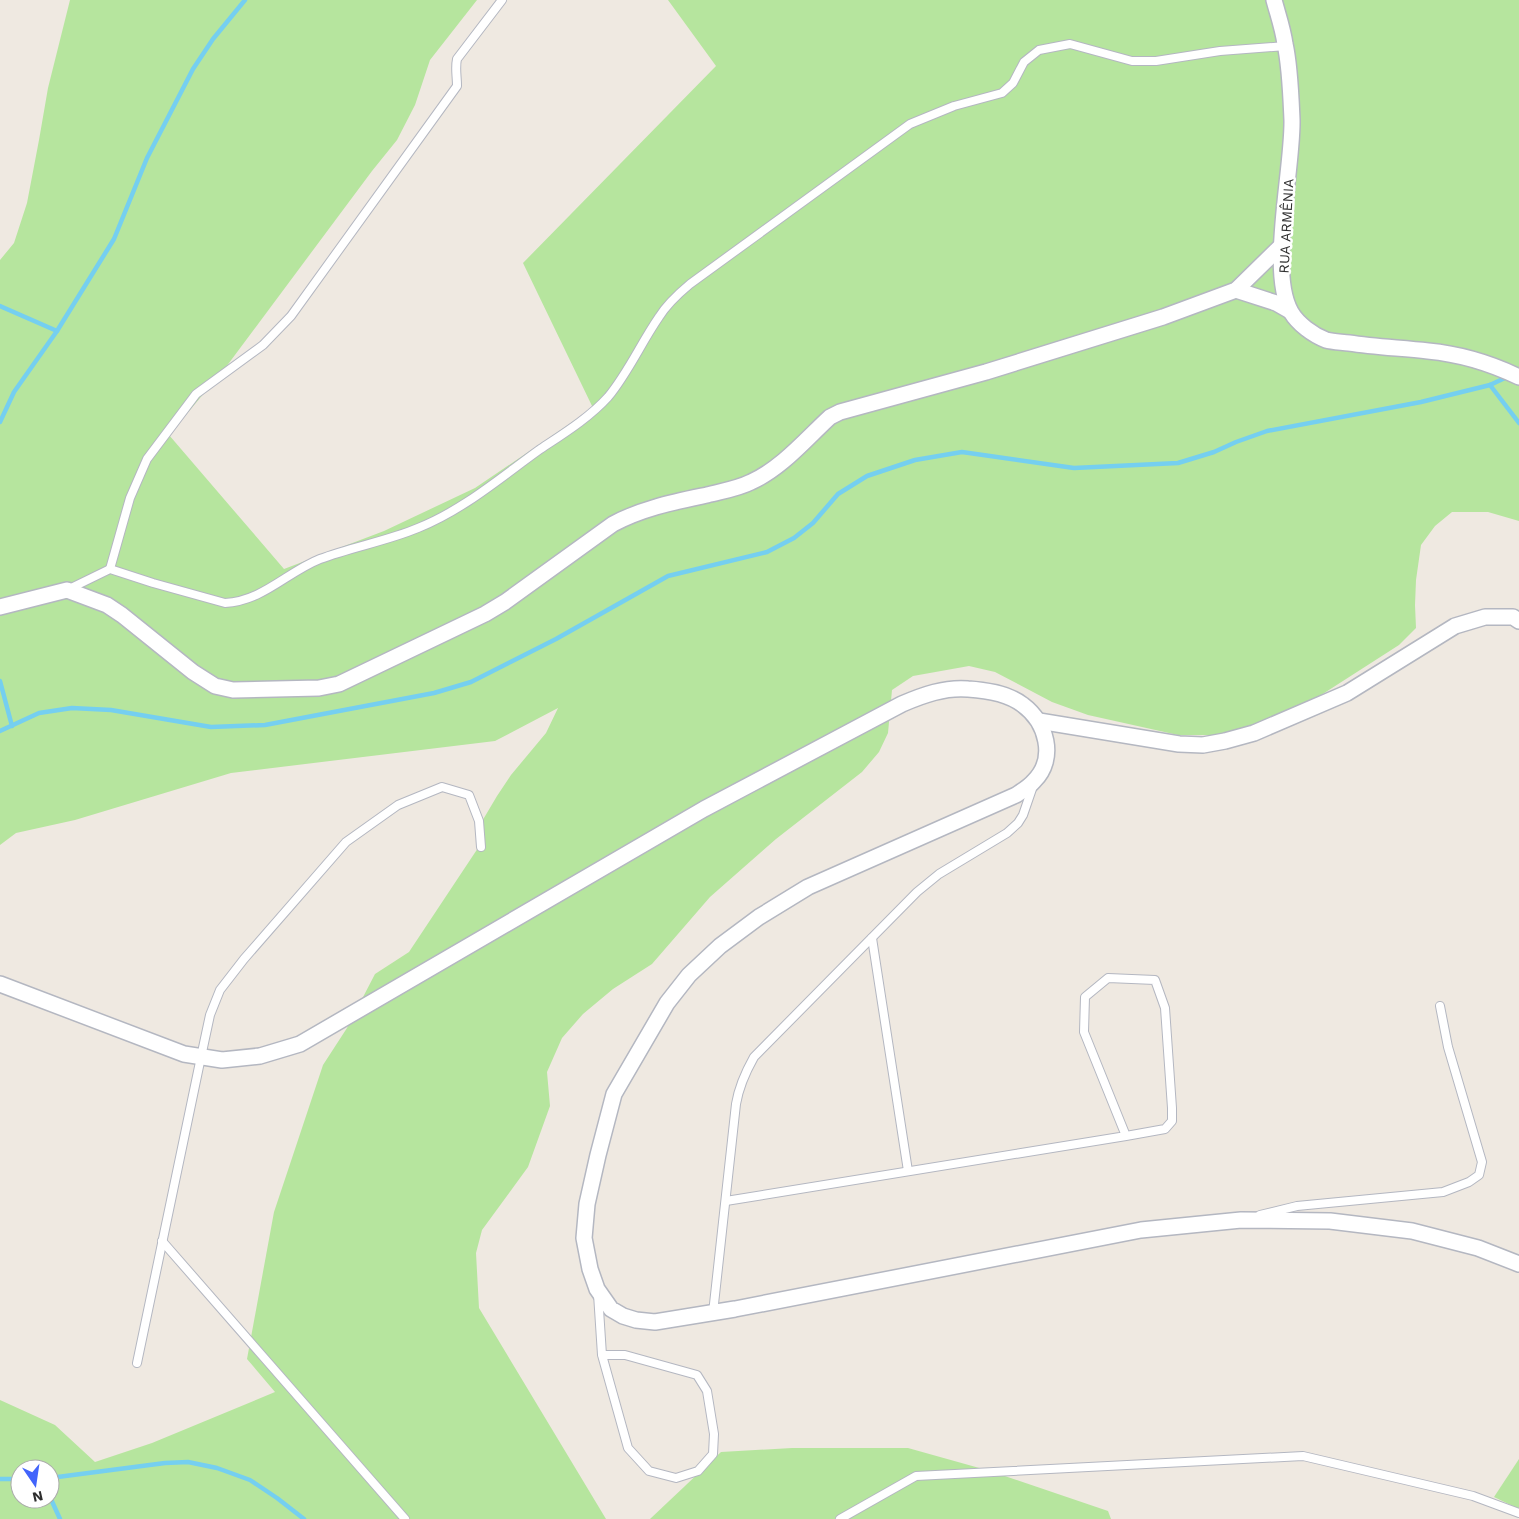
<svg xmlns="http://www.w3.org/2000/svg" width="1519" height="1519" font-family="'Work Sans',sans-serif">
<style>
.green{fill:#b6e59e;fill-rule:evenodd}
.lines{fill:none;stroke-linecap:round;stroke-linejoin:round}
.stream{stroke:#75cff0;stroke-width:4.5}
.service-casing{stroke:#b4b7c1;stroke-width:10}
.minor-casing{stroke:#b4b7c1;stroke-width:18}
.service{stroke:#fff;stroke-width:8}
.minor{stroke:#fff;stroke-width:15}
.labels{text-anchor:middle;stroke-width:5;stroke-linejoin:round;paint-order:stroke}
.street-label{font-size:14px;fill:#2e2e2e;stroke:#fff}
</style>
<rect width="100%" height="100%" fill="#efe9e1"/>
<g class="green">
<path d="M 70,0 L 477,0 L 430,60 L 415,105 L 397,140 L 372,171 L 226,367 L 169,435 L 284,569 L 384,531 L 475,488 L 593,408 L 523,263 L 716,66 L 668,0 L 1519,0 L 1519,521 L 1488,512 L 1452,512 L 1435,526 L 1421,545 L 1416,580 L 1415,605 L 1416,628 L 1399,645 L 1318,697 L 1230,735 L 1178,735 L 1088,715 L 1052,702 L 995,672 L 969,666 L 913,676 L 892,690 L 888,733 L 879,752 L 862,772 L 776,839 L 710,897 L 652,964 L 613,989 L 583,1014 L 562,1038 L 547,1072 L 550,1106 L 528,1167 L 482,1230 L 476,1253 L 479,1308 L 606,1519 L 0,1519 L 0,1400 L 55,1425 L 95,1462 L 152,1443 L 275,1392 L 247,1359 L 274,1212 L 323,1065 L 347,1028 L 375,974 L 409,952 L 478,848 L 481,823 L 497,796 L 511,775 L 546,733 L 558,708 L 495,741 L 231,773 L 75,820 L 16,833 L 0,845 L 0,260 L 14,243 L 27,203 L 39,140 L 48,88 ZM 20,1469 L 50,1469 L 50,1499 L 20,1499 Z"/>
<polygon points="792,1448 908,1448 990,1471 1108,1511 1111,1519 650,1519 721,1452"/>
<polygon points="1519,1459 1519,1509 1494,1497"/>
</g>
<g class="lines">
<g class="stream">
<polyline points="0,306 57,331"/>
<polyline points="1490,385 1519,423"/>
<polyline points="0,422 14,392 57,331 114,239 147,158 193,69 213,39 245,0"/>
<polyline points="0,681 12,726"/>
<polyline points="0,731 39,713 72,708 111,710 211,727 265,725 434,693 471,682 556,639 668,576 767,552 794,538 813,523 838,494 867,476 915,460 962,452 1074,468 1178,463 1214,452 1236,442 1267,431 1421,402 1490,385 1507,377"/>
<polyline points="50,1478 165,1463 188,1462 217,1468 250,1480 277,1498 304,1519"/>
<polyline points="0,1479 20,1479"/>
<polyline points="50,1497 60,1519"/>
</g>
<g class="service-casing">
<g id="service">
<path d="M 110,569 L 130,498 L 147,459 L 196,394 L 263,345 L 291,316 L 457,86 C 457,76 455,68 457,59 L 502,0"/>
<path d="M 69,589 L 110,569 L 153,583 L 225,603 C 263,601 287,572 320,559 C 352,547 387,541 418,528 C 463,510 500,478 539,450 C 563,434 589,418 608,397 C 628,373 641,343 659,317 C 667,304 678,294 690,284 L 910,124 L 954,106 L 1002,93 L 1013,83 L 1024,62 L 1039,50 L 1070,44 L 1132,61 L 1156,61 L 1220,51 L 1286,46"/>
<polyline points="872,938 908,1171"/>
<polyline points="726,1201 1126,1136 1165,1129 1172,1121 1172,1108 1165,1008 1155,980 1108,978 1085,997 1084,1032 1126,1136"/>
<polyline points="1260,1215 1297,1206 1443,1192 1469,1182 1479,1175 1482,1162 1448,1047 1440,1006"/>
<polyline points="162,1241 405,1519"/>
<polyline points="598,1294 602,1355 628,1448 649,1471 676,1478 698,1471 713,1454 714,1434 707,1391 697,1375 625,1355 602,1355"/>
<path d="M 713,1313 L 736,1104 C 739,1086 745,1073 754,1057 L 917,892 L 939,874 L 1007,833 L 1018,823 L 1023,815 L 1033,786"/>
<polyline points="137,1363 201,1057 210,1015 220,990 244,959 346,842 398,805 442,787 469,795 479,821 481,847"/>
<polyline points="840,1519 916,1476 1303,1456 1473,1496 1519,1513"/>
</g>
</g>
<g class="minor-casing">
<g id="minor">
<path d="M 1274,0 C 1278,15 1283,29 1285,44 C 1290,66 1291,98 1292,120 C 1293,169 1268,272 1291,312 C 1298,324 1313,335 1326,340 C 1333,342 1342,342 1349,343 C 1375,347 1402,348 1428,351 C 1460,354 1490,363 1519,377"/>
<polyline points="1236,290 1276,303 1290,311"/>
<path d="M 0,607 L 67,590 L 107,605 L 122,615 L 193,672 L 215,686 L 233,690 L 319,688 L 339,684 L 485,614 L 505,602 L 613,524 C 643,508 674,502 707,495 C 722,491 737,489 751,482 C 782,468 806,439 830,417 L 840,412 L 986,372 L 1163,317 L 1236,290 L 1282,245"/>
<polyline points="1039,721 1179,744 1203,745 1225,741 1254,733 1347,693 1455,626 1485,617 1513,617 1519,621"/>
<path d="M 0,984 L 184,1054 L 222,1060 L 260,1056 L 300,1044 L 704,809 L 902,704 C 923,695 945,687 968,689 C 985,690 1009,694 1023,705 C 1046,722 1057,758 1034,781 C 1029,787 1022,791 1016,795 L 808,887 L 759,917 L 720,946 L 689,975 L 667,1003 L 614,1094 L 598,1155 L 587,1204 L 584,1238 L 590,1269 L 597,1289 L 611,1309 L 623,1316 L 636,1320 L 655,1322 L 735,1309 L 1141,1230 L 1241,1220 L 1330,1221 L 1412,1231 L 1478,1248 L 1519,1264"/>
</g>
</g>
<use href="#service" class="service"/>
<use href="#minor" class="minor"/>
</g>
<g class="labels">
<g class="street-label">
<text transform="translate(1286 226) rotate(-87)" y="5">RUA ARMÊNIA</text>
</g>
</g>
<g transform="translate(35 1484) rotate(167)"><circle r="24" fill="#ffffff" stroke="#ababab"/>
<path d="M0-4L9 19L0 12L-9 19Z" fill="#4264fb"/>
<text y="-8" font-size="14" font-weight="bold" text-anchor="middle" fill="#2e2e2e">N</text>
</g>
</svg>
